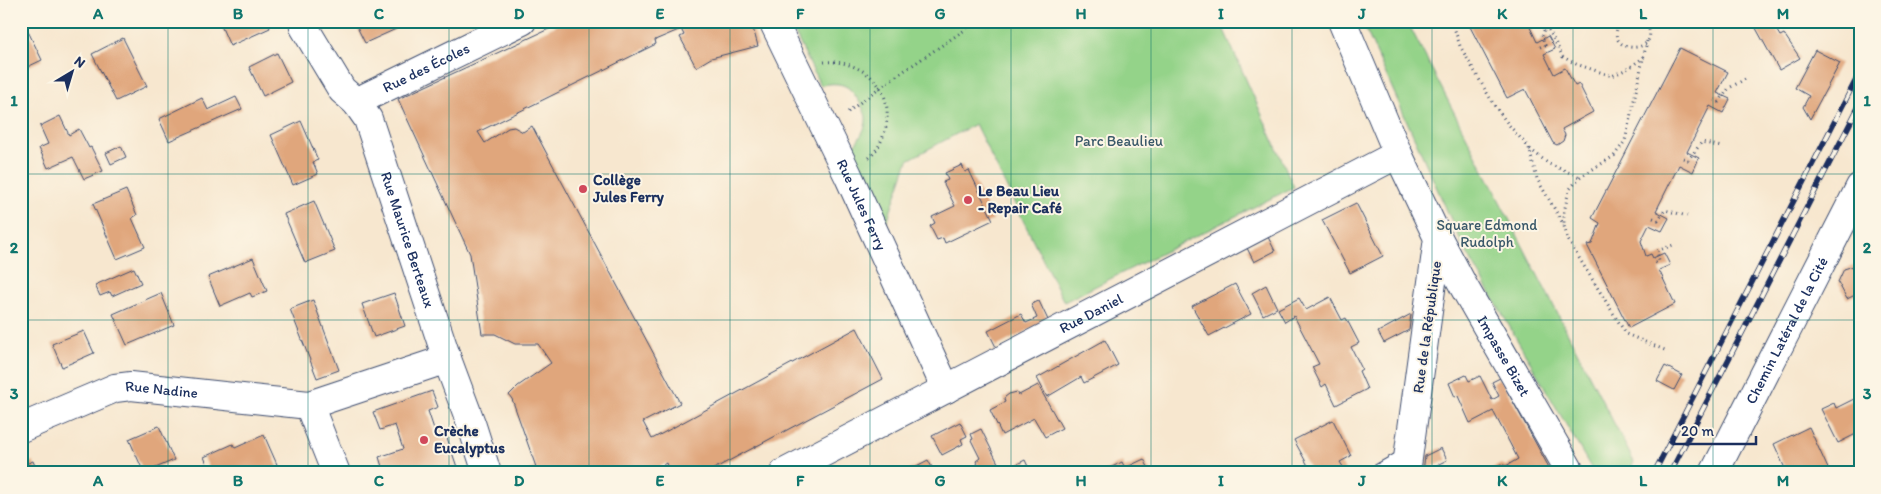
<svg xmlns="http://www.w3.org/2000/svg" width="1881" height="494" font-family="Itim,sans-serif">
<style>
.green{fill:#94d389;stroke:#588174}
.building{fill:#e0a67b}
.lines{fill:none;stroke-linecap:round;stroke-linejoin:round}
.service-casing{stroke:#3c4b6f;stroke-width:16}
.minor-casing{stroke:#3c4b6f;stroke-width:30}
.path{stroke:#3c4b6f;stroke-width:3;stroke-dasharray:1 4;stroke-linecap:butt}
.service{stroke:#fff;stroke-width:14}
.minor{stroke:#fff;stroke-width:28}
.rail-casing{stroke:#1b2f5e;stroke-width:5.5}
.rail{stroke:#fcf5e5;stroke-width:4;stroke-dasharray:11;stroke-linecap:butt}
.grid{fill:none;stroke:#0f766e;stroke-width:1;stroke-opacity:0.55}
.poi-dot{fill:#d1495b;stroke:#fcf5e5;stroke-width:2}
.labels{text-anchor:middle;stroke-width:4;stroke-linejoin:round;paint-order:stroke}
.street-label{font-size:15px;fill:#1b2f5e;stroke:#fcf5e5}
.park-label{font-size:15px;fill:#395869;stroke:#fcf5e5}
.poi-label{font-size:15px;font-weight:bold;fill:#1b2f5e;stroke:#fcf5e5;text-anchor:start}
.neatline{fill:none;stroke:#0f766e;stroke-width:2}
.grid-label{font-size:16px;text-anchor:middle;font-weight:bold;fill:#0f766e}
</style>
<rect width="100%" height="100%" fill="#fcf5e5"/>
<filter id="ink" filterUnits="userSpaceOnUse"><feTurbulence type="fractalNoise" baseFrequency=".02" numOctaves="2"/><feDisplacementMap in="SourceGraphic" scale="10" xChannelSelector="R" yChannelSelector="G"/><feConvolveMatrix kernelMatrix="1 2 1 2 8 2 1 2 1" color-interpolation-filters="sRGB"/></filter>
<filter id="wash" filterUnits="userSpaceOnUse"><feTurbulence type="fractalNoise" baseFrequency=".0096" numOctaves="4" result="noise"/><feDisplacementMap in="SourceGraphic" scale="20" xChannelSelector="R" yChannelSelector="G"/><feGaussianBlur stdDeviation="1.12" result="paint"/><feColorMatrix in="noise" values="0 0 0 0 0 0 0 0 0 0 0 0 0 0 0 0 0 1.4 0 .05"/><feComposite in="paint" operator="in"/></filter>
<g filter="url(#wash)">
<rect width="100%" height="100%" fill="#f7e7cf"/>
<g class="green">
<path d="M 789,21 L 1220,21 L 1294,187 L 1064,302 L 975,124 L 908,160 L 887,222 L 851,149 C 858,141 867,129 866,117 C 865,110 854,91 847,87 C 839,82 829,84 820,85 Z"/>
<polygon points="1362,21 1407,21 1634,462 1629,473 1594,473 1462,244"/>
</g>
<g id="blocks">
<g class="building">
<polygon points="21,21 23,21 42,60 21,70"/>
<polygon points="219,21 267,21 270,28 230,46"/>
<polygon points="354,21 392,21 396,29 365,43"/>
<polygon points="566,21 751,21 758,46 711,58 696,67 680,37 684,35 681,29 655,40 656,44 478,132 485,143 508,128 514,127 523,132 532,126 680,403 643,422 652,439 857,328 883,379 706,473 670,473 666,463 651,473 523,473 536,467 512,399 509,395 518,386 551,363 538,344 515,344 495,334 482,334 470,254 398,99"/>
<polygon points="1467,21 1527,21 1537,42 1548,36 1555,49 1544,54 1554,74 1565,68 1575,86 1579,84 1593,112 1562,129 1565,135 1563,141 1557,145 1553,143 1525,89 1507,98"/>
<polygon points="1752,21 1771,21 1780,36 1784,34 1800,58 1779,70"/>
<polygon points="123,38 147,86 116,101 92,54"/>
<polygon points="1680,48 1728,72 1717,93 1730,99 1723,113 1710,106 1687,152 1699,158 1693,172 1679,165 1656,211 1669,218 1662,231 1649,225 1641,241 1646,256 1651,254 1653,258 1664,253 1670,265 1659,270 1675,304 1629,328 1587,245 1592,244 1600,223 1592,218"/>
<polygon points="1815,50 1840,63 1810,119 1803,107 1809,96 1795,88"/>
<polygon points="277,53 291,82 263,96 249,67"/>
<polygon points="236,97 242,109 169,141 159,119 202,98 208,110"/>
<polygon points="60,116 69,135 79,129 89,148 91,147 103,171 84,179 73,157 48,168 39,148 48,144 40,126"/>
<polygon points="301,121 318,160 313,162 318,174 293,185 271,135"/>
<polygon points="121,146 126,157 111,164 106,153"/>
<polygon points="962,165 965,172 969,170 993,220 945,243 943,238 937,240 930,226 935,223 932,217 955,206 943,182 948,180 945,173"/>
<polygon points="126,190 137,215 132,218 145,247 117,259 93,204"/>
<polygon points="314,201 335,251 305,263 284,214"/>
<polygon points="1356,203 1383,256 1350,273 1322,220"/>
<polygon points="1268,237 1275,251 1254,262 1247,248"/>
<polygon points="253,258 267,291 252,297 250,293 220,306 208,277"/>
<polygon points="1860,264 1860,305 1855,295 1847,299 1838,282 1844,269"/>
<polygon points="134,268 141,283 112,296 110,292 100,296 95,285"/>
<polygon points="1235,284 1251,314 1209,336 1192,306"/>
<polygon points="1266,285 1277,308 1263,315 1252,293"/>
<polygon points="161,293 174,325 127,345 113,314"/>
<polygon points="394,293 405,326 374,337 362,304"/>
<polygon points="1330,297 1342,320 1346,318 1359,343 1351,347 1362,369 1359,371 1367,389 1336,405 1326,384 1322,387 1312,367 1319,364 1294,316 1285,322 1278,309 1299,298 1306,310"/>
<polygon points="313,300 339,370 317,378 290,309"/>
<polygon points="1039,301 1048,320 996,347 988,331 1021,314 1026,323 1037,318 1031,304"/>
<polygon points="1411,314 1409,330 1384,343 1378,332"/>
<polygon points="84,331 94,353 62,367 52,344"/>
<polygon points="1105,340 1118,365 1084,383 1081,377 1047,397 1037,378"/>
<polygon points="1665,366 1682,375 1674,390 1657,381"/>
<polygon points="1466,375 1469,381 1480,376 1492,400 1499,396 1492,382 1500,378 1552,473 1484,473 1501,464 1506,466 1518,459 1493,411 1470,423 1458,396 1455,397 1449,383"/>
<polygon points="1038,385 1062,428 1045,437 1034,418 1002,435 990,410 1005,402 1004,399 1005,397 1009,394 1017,392 1019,395"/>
<polygon points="432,391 438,407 428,411 435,432 444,429 459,473 384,473 379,457 403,449 395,425 380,430 373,412"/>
<polygon points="1854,399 1860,410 1860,432 1838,443 1821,409 1834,403 1836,408"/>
<polygon points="1333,420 1351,456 1340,462 1345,470 1340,473 1326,473 1325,471 1321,473 1312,473 1294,440"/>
<polygon points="960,422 967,436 961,439 963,444 942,455 932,436"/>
<polygon points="159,426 174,460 144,473 129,439"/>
<polygon points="1809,427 1830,473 1787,473 1774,444"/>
<polygon points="981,429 1000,467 989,473 982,473 976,461 980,458 971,440 973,439 971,434"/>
<polygon points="264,435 279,469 270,473 211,473 204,457 233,444 235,448"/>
<polygon points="1441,448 1447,460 1423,472 1425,456"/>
<polygon points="1144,459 1151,473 1100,473 1122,462 1125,468"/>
<polygon points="928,460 935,473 904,473 907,471"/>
<polygon points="1025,460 1031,473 1003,473 1003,471"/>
<polygon points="33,461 38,473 21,473 21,466"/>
<polygon points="1248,465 1252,473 1234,473"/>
</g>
</g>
</g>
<g filter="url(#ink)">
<use href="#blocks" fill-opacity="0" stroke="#3c4b6f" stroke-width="1"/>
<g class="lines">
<g class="service-casing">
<polyline id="service" points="1376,473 1409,454"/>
</g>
<g class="minor-casing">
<g id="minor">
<path id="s1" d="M 303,21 L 304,27 L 342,90 L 356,102 L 368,119 L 447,359 L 472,426 L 487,473"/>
<path id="s2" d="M 773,21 L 848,175 L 946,389"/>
<polyline points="1342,21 1398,154 1438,238 1406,473"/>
<path id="s3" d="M 356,102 L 522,21"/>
<path id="s4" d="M 1438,238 L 1464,287 L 1571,473"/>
<polyline points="309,405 336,473"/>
<path id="s5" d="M 21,428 L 115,388 L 131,386 L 309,405 L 447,359"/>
<path id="s6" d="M 784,473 L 1398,154"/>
<path id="s7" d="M 1714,473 L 1860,187"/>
</g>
</g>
<g class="path">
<polyline points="1452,21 1460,46 1494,105 1508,124 1529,148 1537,179 1564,225"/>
<polyline points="1544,21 1563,57 1576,64 1612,76 1629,68 1644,57"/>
<path d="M 1621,21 C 1598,55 1668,57 1645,21"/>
<polyline points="1647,41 1625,141 1614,156 1580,177 1569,190 1564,212 1564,226 1568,240 1626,334 1667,351"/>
<polyline points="1540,47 1545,45 1542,36 1546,25"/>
<path d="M 824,62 C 844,60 867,69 879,86 C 894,107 887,142 869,158"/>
<polyline points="1714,100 1719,102 1729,88 1747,78"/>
<polyline points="848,112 880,87 978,21"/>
<polyline points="1530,149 1549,164 1580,177"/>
<polyline points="1683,158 1688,160 1702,142 1721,147"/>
<polyline points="1653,218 1658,220 1665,210 1687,216"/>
<polyline points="1655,263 1659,261 1657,251 1676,244"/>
</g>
<use href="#service" class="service"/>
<use href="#minor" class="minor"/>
<g class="rail-casing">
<g id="rail">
<polyline points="1654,473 1860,72"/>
<polyline points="1670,473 1860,104"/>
</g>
</g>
<use href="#rail" class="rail"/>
</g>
</g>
<path class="grid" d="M 168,21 L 168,473M 308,21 L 308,473M 449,21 L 449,473M 589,21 L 589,473M 730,21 L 730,473M 870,21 L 870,473M 1011,21 L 1011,473M 1151,21 L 1151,473M 1292,21 L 1292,473M 1432,21 L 1432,473M 1573,21 L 1573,473M 1713,21 L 1713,473M 21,174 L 1860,174M 21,320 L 1860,320"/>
<g class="poi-dot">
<circle cx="583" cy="189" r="5"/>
<circle cx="968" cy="200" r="5"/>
<circle cx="424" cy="440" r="5"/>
</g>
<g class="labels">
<g class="street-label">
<text dy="5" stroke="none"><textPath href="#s3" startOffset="78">Rue des Écoles</textPath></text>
<text dy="5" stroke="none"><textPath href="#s2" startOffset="204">Rue Jules Ferry</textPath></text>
<text dy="5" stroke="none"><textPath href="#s1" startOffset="246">Rue Maurice Berteaux</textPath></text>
<text dy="5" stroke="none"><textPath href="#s6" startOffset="346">Rue Daniel</textPath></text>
<text transform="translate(1427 327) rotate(-82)" y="5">Rue de la République</text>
<text dy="5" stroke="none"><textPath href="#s7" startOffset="160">Chemin Latéral de la Cité</textPath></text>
<text dy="5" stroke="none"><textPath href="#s4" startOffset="135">Impasse Bizet</textPath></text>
<text dy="5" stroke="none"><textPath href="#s5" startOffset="149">Rue Nadine</textPath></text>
</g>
<g class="park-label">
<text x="1119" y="146">Parc Beaulieu</text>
<text x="1487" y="230">Square Edmond<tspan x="1487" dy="17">Rudolph</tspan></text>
</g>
<g class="poi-label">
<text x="593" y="185">Collège<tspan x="593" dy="17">Jules Ferry</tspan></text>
<text x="978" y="196">Le Beau Lieu<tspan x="978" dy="17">- Repair Café</tspan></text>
<text x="434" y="436">Crèche<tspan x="434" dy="17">Eucalyptus</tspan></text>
</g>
</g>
<rect width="1881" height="494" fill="none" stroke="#fcf5e5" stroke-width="55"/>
<g transform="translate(72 72) rotate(38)" stroke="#fcf5e5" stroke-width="4" paint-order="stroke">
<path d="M0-4L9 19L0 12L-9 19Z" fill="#1b2f5e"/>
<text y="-8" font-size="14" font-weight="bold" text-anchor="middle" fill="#1b2f5e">N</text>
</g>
<path d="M1674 436v8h82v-8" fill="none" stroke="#1b2f5e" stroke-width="2.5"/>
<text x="1681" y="436" font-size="15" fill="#1b2f5e" stroke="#fcf5e5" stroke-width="4" paint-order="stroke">20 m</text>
<rect x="28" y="28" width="1826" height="438" class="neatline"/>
<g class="grid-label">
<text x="98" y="19">A</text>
<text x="238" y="19">B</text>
<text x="379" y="19">C</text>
<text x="519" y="19">D</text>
<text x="660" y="19">E</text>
<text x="800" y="19">F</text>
<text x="940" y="19">G</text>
<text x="1081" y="19">H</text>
<text x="1221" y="19">I</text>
<text x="1362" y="19">J</text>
<text x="1502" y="19">K</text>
<text x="1643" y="19">L</text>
<text x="1783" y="19">M</text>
<text x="14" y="106">1</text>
<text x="1867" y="106">1</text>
<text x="14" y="253">2</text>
<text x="1867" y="253">2</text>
<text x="14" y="399">3</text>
<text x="1867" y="399">3</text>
<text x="98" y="486">A</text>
<text x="238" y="486">B</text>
<text x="379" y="486">C</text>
<text x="519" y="486">D</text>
<text x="660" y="486">E</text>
<text x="800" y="486">F</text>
<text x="940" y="486">G</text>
<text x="1081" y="486">H</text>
<text x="1221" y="486">I</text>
<text x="1362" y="486">J</text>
<text x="1502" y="486">K</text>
<text x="1643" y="486">L</text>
<text x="1783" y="486">M</text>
</g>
</svg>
